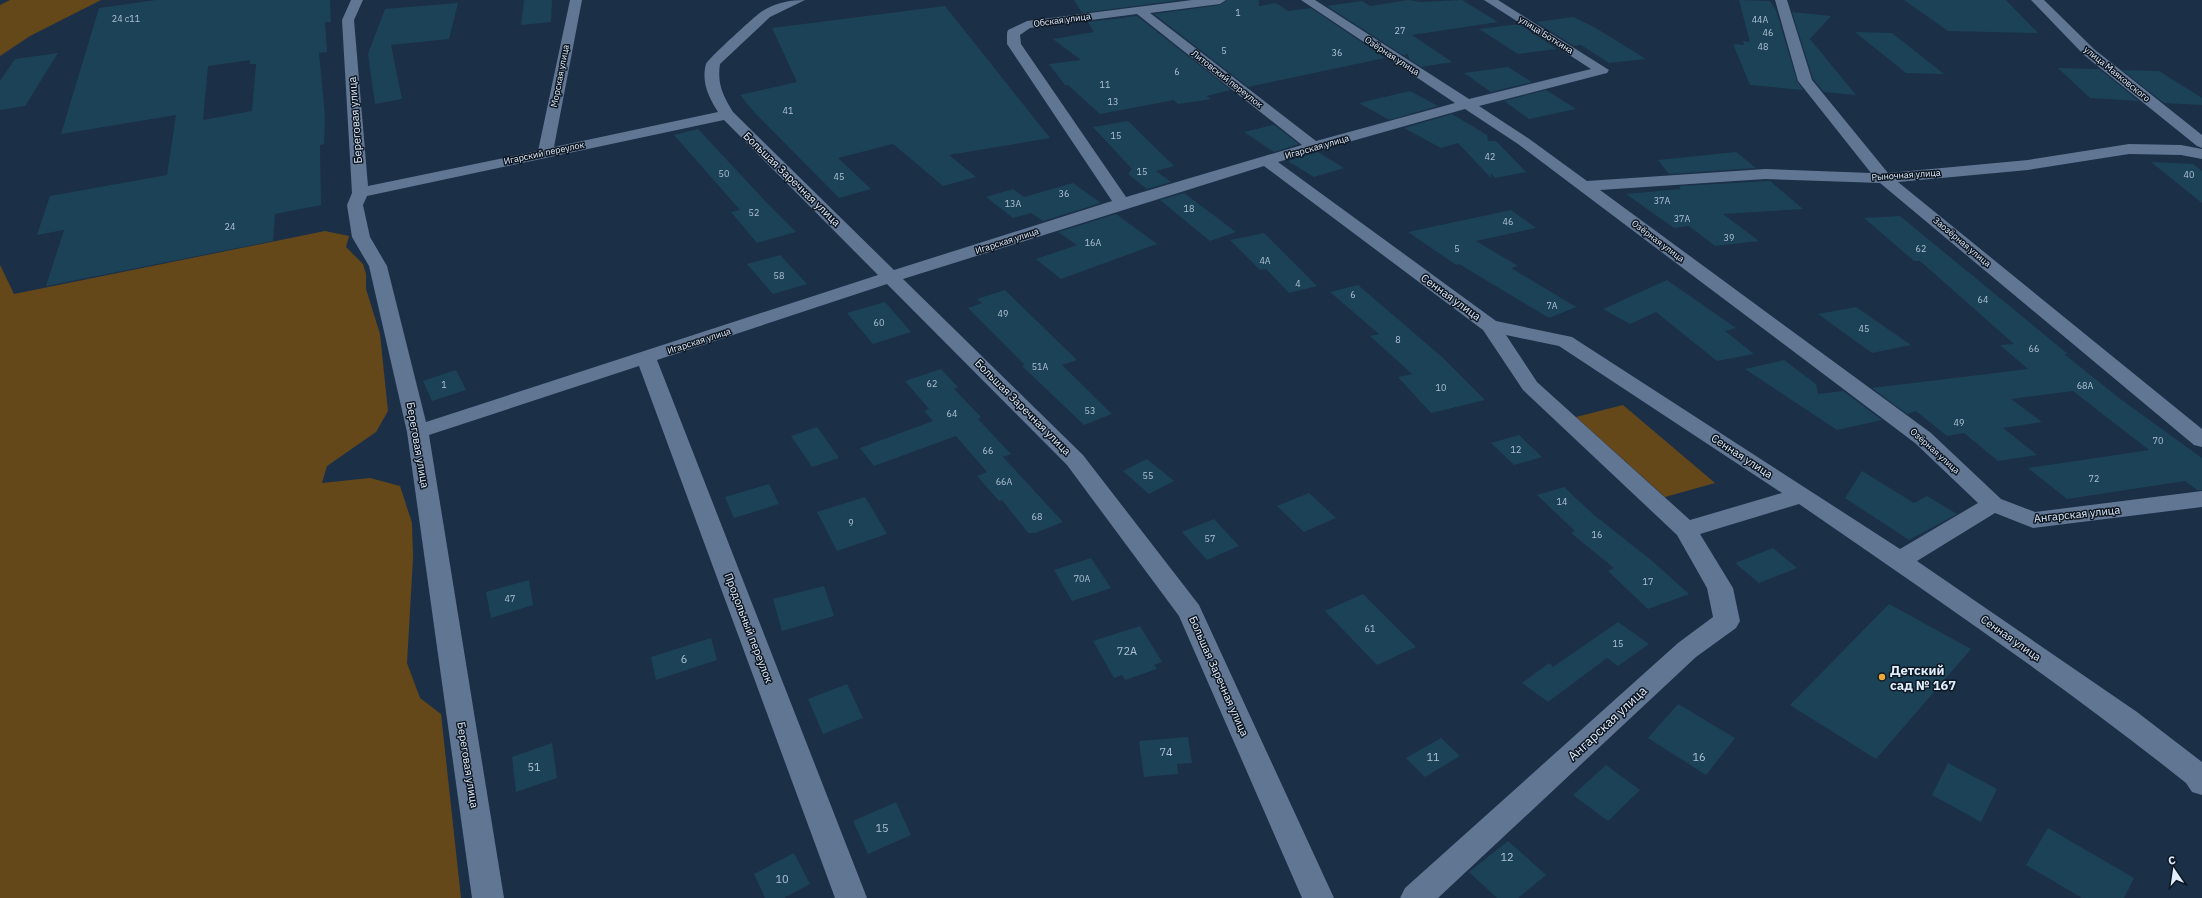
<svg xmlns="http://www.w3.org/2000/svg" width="2202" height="898" font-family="'IBM Plex Sans',sans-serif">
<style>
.green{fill:#65481a}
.building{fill:#1c4257;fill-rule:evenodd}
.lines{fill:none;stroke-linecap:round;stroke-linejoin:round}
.minor{fill:#607693;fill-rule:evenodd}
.poi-dot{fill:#eca93a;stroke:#0e1722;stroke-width:1.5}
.labels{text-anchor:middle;stroke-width:3;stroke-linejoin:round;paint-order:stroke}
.number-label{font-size:9px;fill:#afc2d4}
.far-street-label{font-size:9px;fill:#e0edfd;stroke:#0e1722}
.street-label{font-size:11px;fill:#e0edfd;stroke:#0e1722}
.near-number-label{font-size:11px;fill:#afc2d4}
.near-poi-label{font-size:13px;font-weight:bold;fill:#e0edfd;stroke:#0e1722;text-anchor:start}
.near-street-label{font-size:13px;fill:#e0edfd;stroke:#0e1722}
</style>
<rect width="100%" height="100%" fill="#1b2f47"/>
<g class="green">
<polygon points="10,0 101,0 30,36 0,56 0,5"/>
<polygon points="325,231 349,236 346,247 363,264 366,274 366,289 380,334 388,411 376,432 327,466 322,483 370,478 400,486 412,523 413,558 407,663 420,698 441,714 461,898 0,898 0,265 14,294"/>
<polygon points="1623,405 1715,483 1665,497 1576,417"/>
</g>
<g class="building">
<path d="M 156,0 L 330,0 L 331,22 L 325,22 L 327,52 L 319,53 L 325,116 L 324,144 L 320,145 L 321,205 L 275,214 L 273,241 L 46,286 L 64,230 L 37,235 L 50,196 L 167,175 L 176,115 L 61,134 L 99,8 ZM 250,60 L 250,64 L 256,64 L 252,111 L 203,120 L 208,66 Z"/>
<polygon points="524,0 552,0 551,22 521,25"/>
<polygon points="1074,0 1180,0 1082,13"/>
<polygon points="1227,0 1259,0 1259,6 1276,3 1288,11 1311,8 1385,58 1248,87 1154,14 1220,5"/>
<polygon points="1408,0 1421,2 1462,0 1498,22 1412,35 1452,62 1421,67 1409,59 1408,54 1403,55 1327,6 1362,1 1370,6"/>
<polygon points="1739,0 1770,1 1776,10 1797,81 1803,90 1750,85 1733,44 1744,45 1743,41 1750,42"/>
<polygon points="1904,0 2006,0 2038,33 1948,31"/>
<polygon points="458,3 449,39 391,45 402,99 375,104 368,54 385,9"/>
<polygon points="945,6 1050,138 949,155 976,177 943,186 893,144 838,158 871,189 839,198 755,113 740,95 797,82 772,28"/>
<polygon points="1792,12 1831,16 1810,39 1856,95 1824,92 1813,79"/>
<polygon points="1137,16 1231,90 1206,96 1211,99 1178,104 1174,100 1100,114 1068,85 1065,85 1049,64 1081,60 1053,39 1094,32 1088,22"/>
<polygon points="1573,17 1594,27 1646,59 1609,63 1581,45 1574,46 1536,22"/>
<polygon points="1519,24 1557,49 1518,54 1479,29"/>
<polygon points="1855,32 1892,33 1944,74 1906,73"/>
<polygon points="58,53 25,106 0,110 0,81 15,59"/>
<polygon points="1508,67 1532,82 1491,92 1464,73"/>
<polygon points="2058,68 2099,69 2139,101 2090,98"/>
<polygon points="2122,70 2159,71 2202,98 2202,105 2164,103"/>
<polygon points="1546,90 1576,109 1529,119 1504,101"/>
<polygon points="1410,91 1438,106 1389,120 1359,103"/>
<polygon points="1452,114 1487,135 1488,141 1496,141 1526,172 1495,178 1491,173 1491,178 1458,143 1441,148 1404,128"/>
<polygon points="1128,121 1174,166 1156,171 1171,182 1147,189 1128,174 1132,169 1093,127"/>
<polygon points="1273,125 1277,127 1299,144 1274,152 1244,132"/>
<polygon points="698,129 767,203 796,232 757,243 731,212 740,210 674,135"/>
<polygon points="1318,152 1344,168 1314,177 1288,161"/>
<polygon points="1736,152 1756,168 1669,174 1658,160"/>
<polygon points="2151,162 2193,164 2202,171 2202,203"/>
<polygon points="1770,181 1803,209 1723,214 1759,241 1715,246 1689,226 1674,228 1626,194 1681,189 1679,186"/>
<polygon points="1073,183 1101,203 1043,221 1031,213 1013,218 986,197 1013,189 1024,197"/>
<polygon points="1184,193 1236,232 1210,241 1160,200"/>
<polygon points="1511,210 1536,228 1476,241 1518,266 1511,268 1576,307 1549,318 1459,264 1456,265 1408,232"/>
<polygon points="1116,214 1157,244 1061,279 1036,259 1077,245 1058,232"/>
<polygon points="1900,216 2068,354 2064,354 2119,398 2202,458 2202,490 2197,490 2185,481 2067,499 2028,468 2149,450 2073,391 2011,399 2042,422 2003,428 2037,455 1998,461 1964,433 1947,436 1916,411 1907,414 1872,388 2028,369 2000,345 2014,344 1920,261 1914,261 1864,218"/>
<polygon points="1264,233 1317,286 1289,293 1266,269 1260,270 1230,240"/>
<polygon points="780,255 807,284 773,294 747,264"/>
<polygon points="1667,280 1736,328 1725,331 1754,354 1717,361 1656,312 1630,324 1603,309"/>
<polygon points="1358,285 1442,357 1485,400 1431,413 1398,377 1412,374 1370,336 1379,334 1330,292"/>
<polygon points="1005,290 1077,360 1062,365 1112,414 1084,425 1022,366 1025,365 968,308 982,303 977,299"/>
<polygon points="885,302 911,332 873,344 847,313"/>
<polygon points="1856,307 1911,345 1872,353 1818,314"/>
<polygon points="1784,360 1816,384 1818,394 1843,391 1882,420 1837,430 1745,369"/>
<polygon points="941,369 958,387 954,389 981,417 978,419 1011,454 1003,457 1063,522 1035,533 1028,533 1002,500 999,501 977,476 987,472 956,436 874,466 860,448 933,421 924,411 929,409 905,381"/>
<polygon points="456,370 466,390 432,401 423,381"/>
<polygon points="817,427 839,458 812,467 791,436"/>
<polygon points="1519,435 1542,457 1514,465 1491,443"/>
<polygon points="1147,459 1174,481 1149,494 1123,471"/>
<polygon points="1862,471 1914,503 1927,496 1957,514 1909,540 1845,498"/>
<polygon points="769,484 779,504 734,518 725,497"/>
<polygon points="1564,487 1594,515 1651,560 1689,594 1648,609 1608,571 1614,568 1571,533 1575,531 1537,495"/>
<polygon points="1309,493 1336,518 1304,532 1277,506"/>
<polygon points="865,497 887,534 837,551 817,512"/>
<polygon points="1214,519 1239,546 1207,560 1182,532"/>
<polygon points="1773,548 1797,568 1759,583 1735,563"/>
<polygon points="1091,558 1111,588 1072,601 1054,570"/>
<polygon points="529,580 533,605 491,618 486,592"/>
<polygon points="824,586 834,616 782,631 773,599"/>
<polygon points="1363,594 1416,647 1377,665 1325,611"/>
<polygon points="1889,604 1971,649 1876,759 1790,705"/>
<polygon points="1618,622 1649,644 1618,666 1607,658 1548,702 1522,683 1549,663 1553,667"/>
<polygon points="1140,626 1162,662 1154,665 1157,669 1125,680 1122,675 1114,678 1093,641"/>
<polygon points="711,638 717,660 656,680 651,657"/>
<polygon points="847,684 863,718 823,734 808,699"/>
<polygon points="1678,704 1735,738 1706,775 1648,738"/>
<polygon points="1188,737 1192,763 1177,764 1178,774 1144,777 1139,741"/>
<polygon points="1441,738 1460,756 1425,777 1406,758"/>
<polygon points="552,743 557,778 516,792 512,757"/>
<polygon points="1948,763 1997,789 1981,822 1932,795"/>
<polygon points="1606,765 1640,790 1608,821 1573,795"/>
<polygon points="896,802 911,835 868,854 853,821"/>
<polygon points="2048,828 2134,878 2124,898 2082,898 2026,865"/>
<polygon points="1508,841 1546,875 1518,898 1497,898 1469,872"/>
<polygon points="794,853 810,884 784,898 765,898 754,874"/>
</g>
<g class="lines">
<g class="minor">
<path d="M 351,0 L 363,0 L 354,20 L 368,186 L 538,151 L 570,0 L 582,0 L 554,147 L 718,112 C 709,98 701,82 706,64 C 708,59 755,16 761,12 C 774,3 790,0 805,0 L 770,17 L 720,64 C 717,84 723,96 733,112 L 894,270 L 1112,201 L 1007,44 L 1007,33 L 1008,30 L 1027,21 L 1192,0 L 1226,0 L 1220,4 L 1150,13 L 1316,141 L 1455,103 L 1301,0 L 1315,0 L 1469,99 L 1591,69 L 1484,0 L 1498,0 L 1609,70 L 1607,73 L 1479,106 L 1528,138 L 1587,181 L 1765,169 L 1871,173 L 1798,81 L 1775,0 L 1787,0 L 1812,80 L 1888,173 L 2028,160 L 2129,144 L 2181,145 L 2202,149 L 2202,159 L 2181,155 L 2129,154 L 2028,170 L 1898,182 L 2202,429 L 2202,447 L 2194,445 L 1880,183 L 1765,179 L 1600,190 L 1931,433 L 2001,499 L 2035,512 L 2202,491 L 2202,507 L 2033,528 L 1995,513 L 1917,561 L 2137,712 L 2202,762 L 2202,795 L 2192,792 L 2186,783 C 2061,683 1929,594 1799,504 L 1700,534 L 1733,588 L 1740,621 L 1736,628 L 1696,657 L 1438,898 L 1400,898 L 1405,888 L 1678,643 L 1713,617 L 1707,588 L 1677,535 L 1523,390 L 1483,330 L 1264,166 L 903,279 L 1083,455 L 1199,605 L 1334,898 L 1302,898 L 1179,616 L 1067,465 L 887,284 L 657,360 L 867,898 L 835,898 L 639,366 L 429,435 L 504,898 L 472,898 L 407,432 L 369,266 L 352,237 L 347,205 L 352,193 L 342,20 ZM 1137,14 L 1302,145 L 1126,197 L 1021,44 L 1020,35 L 1030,28 ZM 1465,109 L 1518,144 L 1915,443 L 1978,503 L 1900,549 L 1572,337 L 1496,321 L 1278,162 ZM 724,120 L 878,275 L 426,422 L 387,266 L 370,237 L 363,205 L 367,196 ZM 1506,335 L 1559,346 L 1782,493 L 1690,520 L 1537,382 Z"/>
<polygon points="2031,0 2044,0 2094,49 2202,135 2202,148 2197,146 2084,55"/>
</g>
</g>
<circle class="poi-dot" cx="1882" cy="677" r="4"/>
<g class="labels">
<g class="number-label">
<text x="1238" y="16">1</text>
<text x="126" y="22">24 с11</text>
<text x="1760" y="23">44А</text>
<text x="1400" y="34">27</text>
<text x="1768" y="36">46</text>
<text x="1763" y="50">48</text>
<text x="1224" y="54">5</text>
<text x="1337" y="56">36</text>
<text x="1177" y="75">6</text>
<text x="1105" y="88">11</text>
<text x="1113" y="105">13</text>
<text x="788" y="114">41</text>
<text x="1116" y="139">15</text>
<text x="1490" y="160">42</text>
<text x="1142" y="175">15</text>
<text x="724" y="177">50</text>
<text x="2189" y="178">40</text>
<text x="839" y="180">45</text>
<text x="1064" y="197">36</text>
<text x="1662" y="204">37А</text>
<text x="1013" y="207">13А</text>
<text x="1189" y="212">18</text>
<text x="754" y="216">52</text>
<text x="1682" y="222">37А</text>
<text x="1508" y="225">46</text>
<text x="230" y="230">24</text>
<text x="1729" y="241">39</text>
<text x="1093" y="246">16А</text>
<text x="1457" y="252">5</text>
<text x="1921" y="252">62</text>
<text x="1265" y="264">4А</text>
<text x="779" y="279">58</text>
<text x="1298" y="287">4</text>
<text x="1353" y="298">6</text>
<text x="1983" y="303">64</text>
<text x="1552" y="309">7А</text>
<text x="1003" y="317">49</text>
<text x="879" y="326">60</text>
<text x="1864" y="332">45</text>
<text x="1398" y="343">8</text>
<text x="2034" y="352">66</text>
<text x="1040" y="370">51А</text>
<text x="932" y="387">62</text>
<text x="444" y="388">1</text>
<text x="2085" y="389">68А</text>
<text x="1441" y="391">10</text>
<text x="1090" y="414">53</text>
<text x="952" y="417">64</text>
<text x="1959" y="426">49</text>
<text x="2158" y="444">70</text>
<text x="1516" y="453">12</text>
<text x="988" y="454">66</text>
<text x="1148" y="479">55</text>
<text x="2094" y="482">72</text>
<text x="1004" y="485">66А</text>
<text x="1562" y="505">14</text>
<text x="1037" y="520">68</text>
<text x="851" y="526">9</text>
<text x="1597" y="538">16</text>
<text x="1210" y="542">57</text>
<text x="1082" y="582">70А</text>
<text x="1648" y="585">17</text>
<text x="510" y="602">47</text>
<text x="1370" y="632">61</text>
<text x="1618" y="647">15</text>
</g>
<g class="far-street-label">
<text transform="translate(1062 20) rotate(-8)" y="3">Обская улица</text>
<text transform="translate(1546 35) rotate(32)" y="3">улица Боткина</text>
<text transform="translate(1392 56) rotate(33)" y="3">Озёрная улица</text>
<text transform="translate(2117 74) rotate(39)" y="3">улица Маяковского</text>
<text transform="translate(560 76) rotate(-79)" y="3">Морская улица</text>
<text transform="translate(1227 79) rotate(38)" y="3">Литовский переулок</text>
<text transform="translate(1317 147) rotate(-16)" y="3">Игарская улица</text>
<text transform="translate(544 153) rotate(-12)" y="3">Игарский переулок</text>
<text transform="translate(1906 175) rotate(-4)" y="3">Рыночная улица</text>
<text transform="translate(1007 241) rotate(-18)" y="3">Игарская улица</text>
<text transform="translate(1658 241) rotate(37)" y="3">Озёрная улица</text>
<text transform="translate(1962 242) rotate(40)" y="3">Заозёрная улица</text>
<text transform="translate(699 341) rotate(-18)" y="3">Игарская улица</text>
<text transform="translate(1935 451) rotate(42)" y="3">Озёрная улица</text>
</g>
<g class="street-label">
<text transform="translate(355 120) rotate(-94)" y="4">Береговая улица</text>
<text transform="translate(792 179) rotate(44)" y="4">Большая Заречная улица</text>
<text transform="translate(1451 297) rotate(36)" y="4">Сенная улица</text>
<text transform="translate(1023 407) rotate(45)" y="4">Большая Заречная улица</text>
<text transform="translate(418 445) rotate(80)" y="4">Береговая улица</text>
<text transform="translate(1742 456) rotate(33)" y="4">Сенная улица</text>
<text transform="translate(2077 514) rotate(-6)" y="4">Ангарская улица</text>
<text transform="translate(749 628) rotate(69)" y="4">Продольный переулок</text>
<text transform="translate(2011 638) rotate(35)" y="4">Сенная улица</text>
<text transform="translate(1219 676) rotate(66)" y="4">Большая Заречная улица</text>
<text transform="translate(468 765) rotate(81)" y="4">Береговая улица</text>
</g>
<g class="near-number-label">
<text x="1127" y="655">72А</text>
<text x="684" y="663">6</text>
<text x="1166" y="756">74</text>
<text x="1433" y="761">11</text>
<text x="1699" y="761">16</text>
<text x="534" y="771">51</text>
<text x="882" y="832">15</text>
<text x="1507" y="861">12</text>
<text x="782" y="883">10</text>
</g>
<g class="near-poi-label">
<text x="1890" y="675">Детский<tspan x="1890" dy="15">сад № 167</tspan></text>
</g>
<g class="near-street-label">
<text transform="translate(1607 723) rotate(-43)" y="5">Ангарская улица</text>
</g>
</g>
<g transform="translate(2174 870) rotate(347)" stroke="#0e1722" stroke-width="3" paint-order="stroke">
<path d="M0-3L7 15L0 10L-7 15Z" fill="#e0edfd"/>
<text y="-6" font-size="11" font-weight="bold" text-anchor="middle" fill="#e0edfd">С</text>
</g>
</svg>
